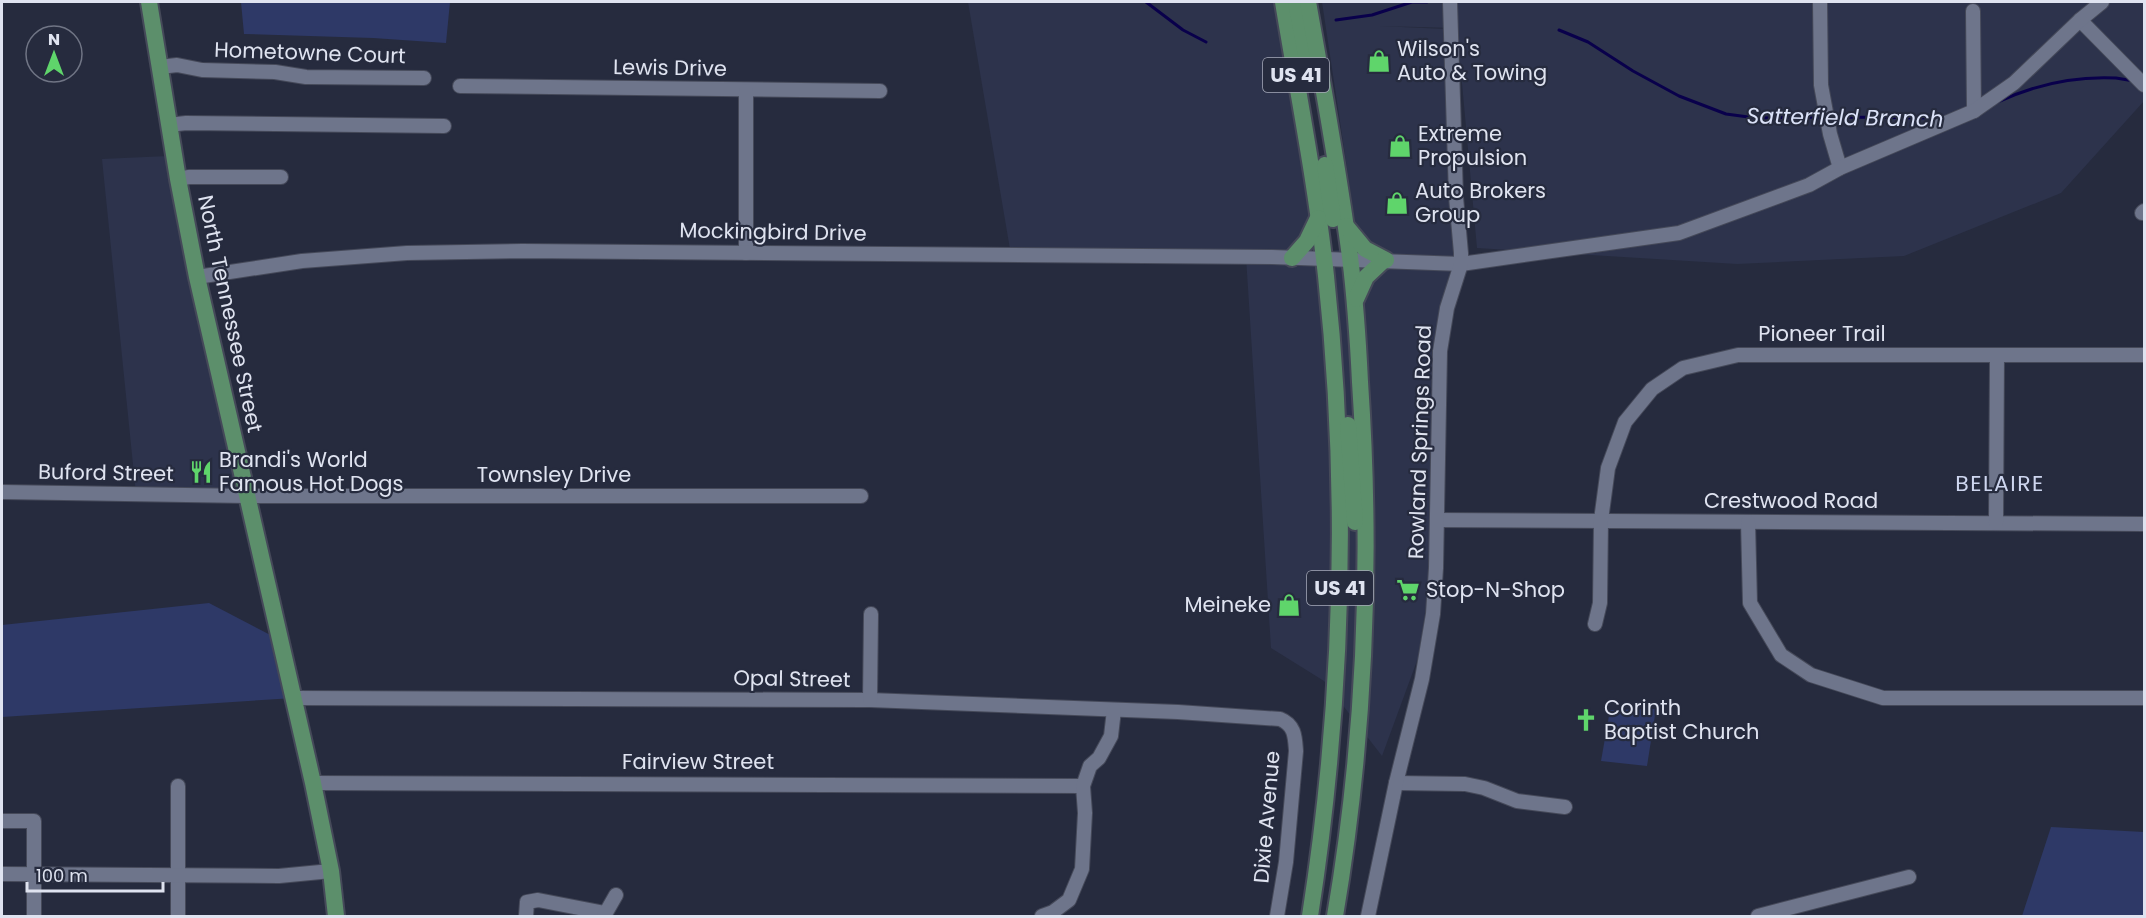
<svg xmlns="http://www.w3.org/2000/svg" width="2146" height="918" font-family="Poppins,sans-serif">
<style>
.built{fill:#2d334c}
.green{fill:#2e3967}
.lines{fill:none;stroke-linecap:round;stroke-linejoin:round}
.stream{stroke:#09004b;stroke-width:3}
.minor-casing{stroke:#454959;stroke-width:16}
.major-casing{stroke:#454959;stroke-width:20}
.minor{stroke:#6e758b;stroke-width:14}
.major{stroke:#5c8f6b;stroke-width:16}
.labels{text-anchor:middle;stroke-width:4.5;stroke-linejoin:round;paint-order:stroke}
.shield{fill:#262b3e;stroke:#a8acbb;stroke-width:1.5}
.shield-label{font-size:20px;font-weight:bold;fill:#dfe3f0}
.poi-label{font-size:21px;fill:#dfe3f0;stroke:#262b3e;text-anchor:start}
.street-label{font-size:21px;fill:#dfe3f0;stroke:#262b3e}
.water-label{font-size:22px;font-style:italic;fill:#dbe2f8;stroke:#262b3e}
.neighbourhood-label{font-size:22px;letter-spacing:1.5px;fill:#ced6ef;stroke:#262b3e}
</style>
<rect width="100%" height="100%" fill="#262b3e"/>
<g class="built">
<polygon points="968,2 1274,2 1317,250 1011,255"/>
<polygon points="1322,2 2144,2 2144,101 2061,193 1904,256 1737,264 1477,248 1457,28 1379,26 1445,29 1454,254 1437,328 1431,575 1418,658 1382,756 1324,681 1271,648 1246,257 1272,257 1359,248"/>
<polygon points="168,156 247,496 136,494 102,159"/>
</g>
<g class="green">
<polygon points="241,2 450,2 446,43 373,38 244,34"/>
<polygon points="209,603 280,640 294,698 2,717 2,625"/>
<polygon points="1656,709 1647,766 1601,761 1610,710"/>
<polygon points="2051,827 2144,832 2144,916 2022,916"/>
</g>
<g class="lines">
<g class="stream">
<polyline points="1146,2 1183,30 1206,42"/>
<polyline points="1336,20 1372,15 1412,2 1427,2"/>
<polyline points="1559,30 1588,42 1633,71 1679,96 1726,114 1756,118 1824,117"/>
<path d="M 1998,102 C 2034,85 2075,76 2116,78 C 2122,79 2128,80 2134,81"/>
<polyline points="1831,117 1941,118"/>
</g>
<g class="minor-casing">
<g id="minor">
<polyline points="1820,2 1821,85 1830,134 1840,168"/>
<polyline points="1973,11 1974,111"/>
<polyline points="2080,20 2144,85"/>
<polyline points="160,67 177,65 202,70 275,72 306,77 424,78"/>
<polyline points="460,86 880,91"/>
<polyline points="746,91 746,253"/>
<polyline points="169,125 186,123 444,126"/>
<polyline points="178,179 189,177 281,177"/>
<polyline points="2142,213 2144,211"/>
<polyline points="197,277 302,261 407,253 522,251 1272,257 1461,264 1679,233 1809,185 1840,168 1974,111 2014,83 2080,20 2102,2"/>
<polyline points="2,492 247,496 861,496"/>
<polyline points="1437,520 2144,524"/>
<polyline points="1748,522 1750,603 1781,655 1811,675 1883,698 2144,698"/>
<polyline points="1996,523 1997,356"/>
<polyline points="1595,624 1600,603 1601,520 1608,468 1625,422 1652,389 1683,368 1738,355 2144,355"/>
<path d="M 294,698 L 870,700 L 1178,712 L 1280,719 C 1295,725 1295,737 1296,751 L 1286,862 L 1277,916"/>
<polyline points="870,700 871,614"/>
<polyline points="313,783 1083,786"/>
<polyline points="1396,783 1465,784 1484,788 1517,801 1565,807"/>
<polyline points="178,786 178,916"/>
<polyline points="2,821 34,821 34,916"/>
<polyline points="2,874 279,876 331,871"/>
<polyline points="526,916 527,902 538,900 605,913"/>
<polyline points="604,916 616,895"/>
<polyline points="1042,916 1053,912 1069,900 1082,869 1085,813 1083,786 1090,766 1099,758 1111,736 1114,710"/>
<polyline points="1368,916 1396,783 1422,679 1433,614 1436,568 1440,351 1447,308 1461,264 1461,253 1456,197 1450,2"/>
<polyline points="1758,916 1909,877"/>
</g>
</g>
<g class="major-casing">
<g id="major">
<polyline points="149,2 178,179 197,277 313,783 331,871 336,916"/>
<path d="M 1283,2 C 1298,93 1316,184 1326,276 C 1349,489 1343,704 1310,916"/>
<polyline points="1296,2 1307,60"/>
<path d="M 1308,2 C 1323,86 1339,172 1350,257 C 1355,298 1358,340 1360,382 C 1372,560 1365,740 1335,916"/>
<polyline points="1325,165 1333,219"/>
<polyline points="1346,226 1365,249 1386,260"/>
<polyline points="1292,258 1307,241 1318,218"/>
<polyline points="1356,299 1366,277 1384,260"/>
<polyline points="1348,425 1355,522"/>
</g>
</g>
<use href="#minor" class="minor"/>
<use href="#major" class="major"/>
</g>
<defs>
<g id="shop-bare" transform="scale(1.8)"><path d="M-5-2.5h2.3a2.7 3.5 0 0 1 5.4 0H5L5.5 6h-11ZM-1.5-2.5h3a1.5 2.3 0 0 0-3 0Z" fill="#5fd56b" stroke="#262b3e" stroke-width="2.5" paint-order="stroke"/></g>
<g id="restaurant-bare" transform="scale(1.8)"><path d="M-5-6h1v4h1v-4h1v4h1v-4h1v5L-1.5 .5V6h-2V.5L-5-1ZM5-6V6H3V1.5H1.5Q1.5-4 5-6Z" fill="#5fd56b" stroke="#262b3e" stroke-width="2.5" paint-order="stroke"/></g>
<g id="supermarket-bare" transform="scale(1.8)"><path d="M-6-5.5h2.5l.6 2H6L4.5 2H-2.5L-4.4-4H-6ZM-1.5 3.2a1.3 1.3 0 1 0 .1 0ZM3 3.2a1.3 1.3 0 1 0 .1 0Z" fill="#5fd56b" stroke="#262b3e" stroke-width="2.5" paint-order="stroke"/></g>
<g id="church-bare" transform="scale(1.8)"><path d="M-1.2-6h2.4v3.5h3.3v2.4h-3.3V6h-2.4V-.1h-3.3v-2.4h3.3Z" fill="#5fd56b" stroke="#262b3e" stroke-width="2.5" paint-order="stroke"/></g>
</defs>
<g fill-rule="evenodd">
<use href="#shop-bare" x="1379" y="61"/>
<use href="#shop-bare" x="1400" y="146"/>
<use href="#shop-bare" x="1397" y="203"/>
<use href="#restaurant-bare" x="201" y="472"/>
<use href="#supermarket-bare" x="1408" y="590"/>
<use href="#shop-bare" x="1289" y="605"/>
<use href="#church-bare" x="1586" y="720"/>
</g>
<g class="labels">
<g class="shield">
<rect x="1263" y="58" width="66" height="34" rx="4.5"/>
<rect x="1307" y="571" width="66" height="34" rx="4.5"/>
</g>
<g class="shield-label">
<text x="1296" y="82">US 41</text>
<text x="1340" y="595">US 41</text>
</g>
<g class="poi-label">
<text x="1397" y="56">Wilson's<tspan x="1397" dy="24">Auto &amp; Towing</tspan></text>
<text x="1418" y="141">Extreme<tspan x="1418" dy="24">Propulsion</tspan></text>
<text x="1415" y="198">Auto Brokers<tspan x="1415" dy="24">Group</tspan></text>
<text x="219" y="467">Brandi's World<tspan x="219" dy="24">Famous Hot Dogs</tspan></text>
<text x="1426" y="597">Stop-N-Shop</text>
<text x="1271" y="612" text-anchor="end">Meineke</text>
<text x="1604" y="715">Corinth<tspan x="1604" dy="24">Baptist Church</tspan></text>
</g>
<g class="street-label">
<text transform="translate(310 53) rotate(2)" y="7">Hometowne Court</text>
<text transform="translate(670 68) rotate(1)" y="7">Lewis Drive</text>
<text transform="translate(773 232) rotate(1)" y="7">Mockingbird Drive</text>
<text transform="translate(230 314) rotate(78)" y="7">North Tennessee Street</text>
<text x="1822" y="341">Pioneer Trail</text>
<text transform="translate(1420 442) rotate(-88)" y="7">Rowland Springs Road</text>
<text transform="translate(106 473) rotate(1)" y="7">Buford Street</text>
<text x="554" y="482">Townsley Drive</text>
<text x="1791" y="508">Crestwood Road</text>
<text transform="translate(792 679) rotate(1)" y="7">Opal Street</text>
<text x="698" y="769">Fairview Street</text>
<text transform="translate(1267 817) rotate(-85)" y="7">Dixie Avenue</text>
</g>
<g class="water-label">
<text transform="translate(1845 117) rotate(1)" y="8">Satterfield Branch</text>
</g>
<g class="neighbourhood-label">
<text x="2000" y="491">BELAIRE</text>
</g>
</g>
<rect width="2146" height="918" fill="none" stroke="#dfe3f0" stroke-width="6"/>
<g transform="translate(54 54)"><circle r="28" fill="#262b3e" stroke="#707585" stroke-width="1.5"/>
<path d="M0-4.5L10 22L0 15L-10 22Z" fill="#5fd56b"/>
<text y="-9" font-size="16" font-weight="bold" text-anchor="middle" fill="#dfe3f0">N</text>
</g>
<path d="M27 882v9h136v-9" fill="none" stroke="#dfe3f0" stroke-width="3"/>
<text x="36" y="882" font-size="18" fill="#dfe3f0" stroke="#262b3e" stroke-width="4.5" paint-order="stroke">100 m</text>
</svg>
